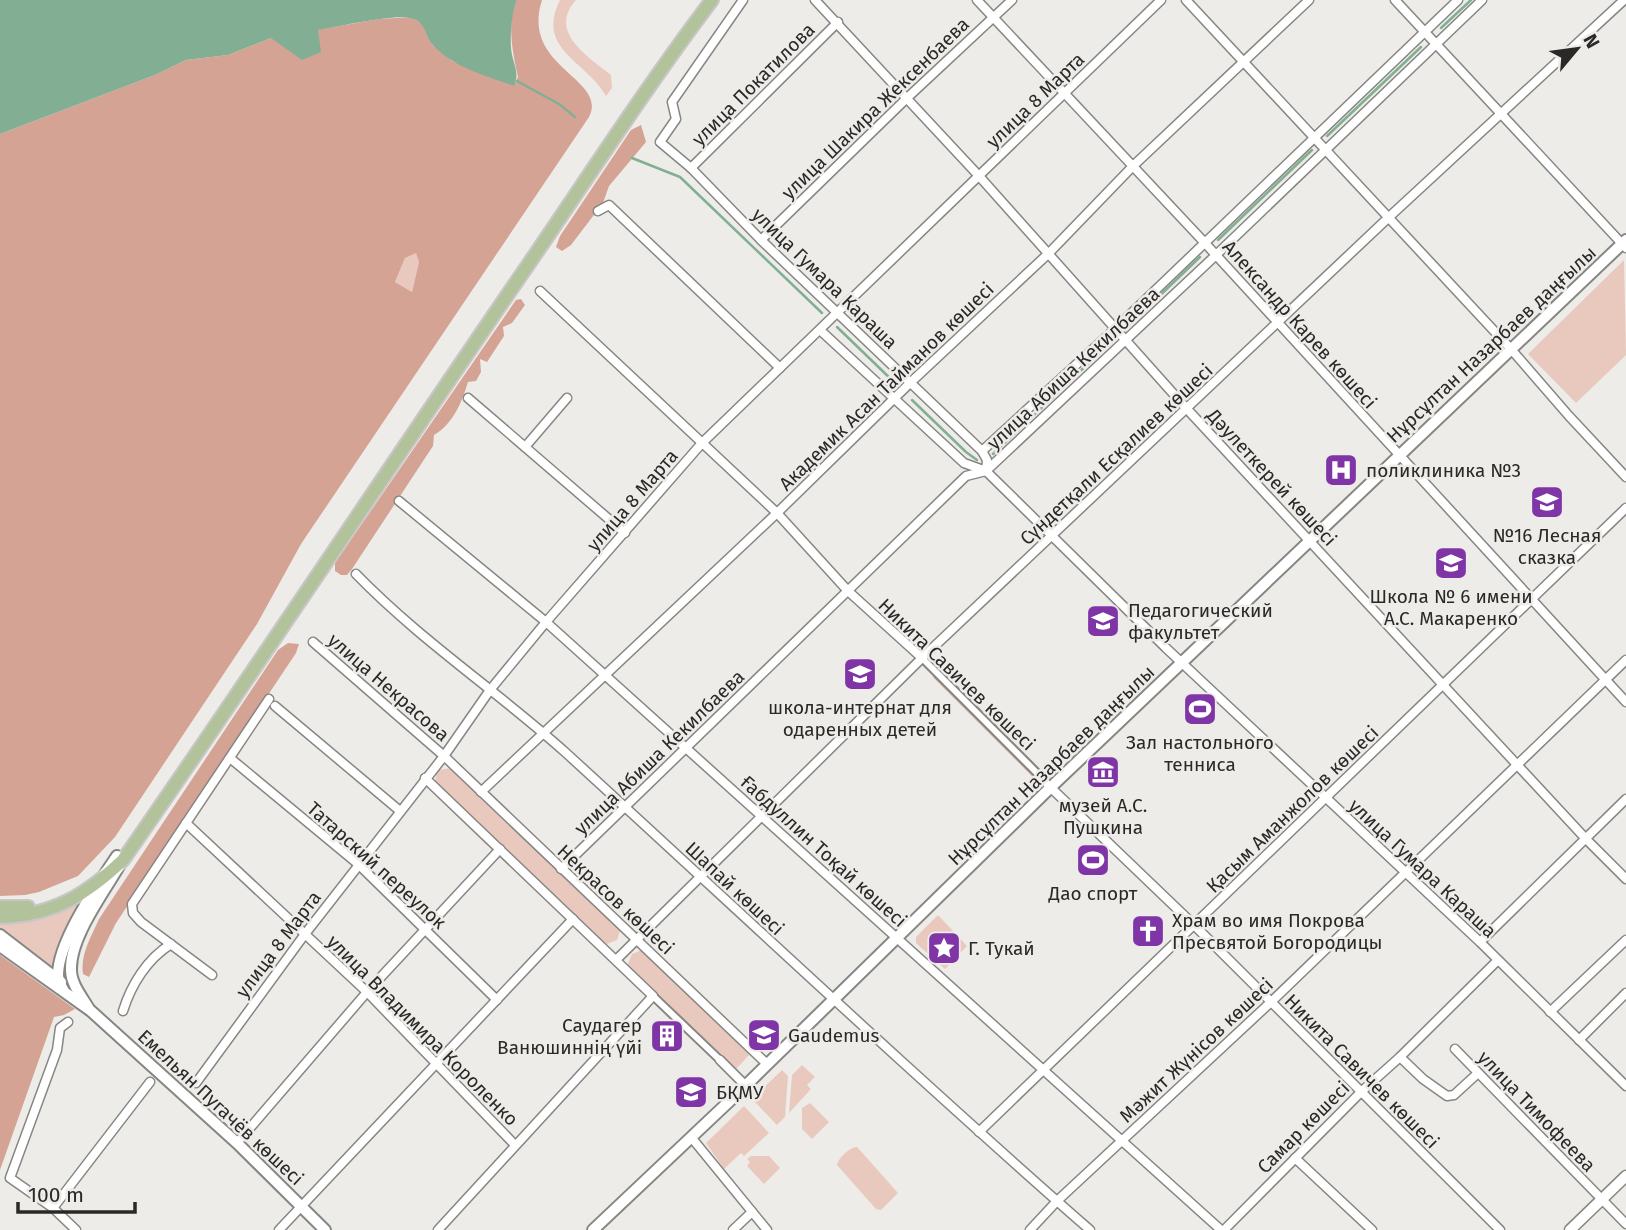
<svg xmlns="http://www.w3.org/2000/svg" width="1626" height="1230" font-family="'Fira Sans',sans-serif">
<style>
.green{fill:#e9c9be}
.forest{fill:#d5a393;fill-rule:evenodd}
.water{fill:#82af93}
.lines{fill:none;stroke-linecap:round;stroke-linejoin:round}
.stream{stroke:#82af93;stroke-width:2.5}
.pedestrian-casing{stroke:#868683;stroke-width:10}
.minor-casing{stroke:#868683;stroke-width:11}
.tertiary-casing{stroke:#868683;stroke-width:13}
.secondary-casing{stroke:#868683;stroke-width:14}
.primary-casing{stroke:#c8c7c7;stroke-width:16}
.pedestrian{stroke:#fff;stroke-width:6}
.minor{stroke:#fff;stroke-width:8}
.tertiary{stroke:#fff;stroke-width:10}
.secondary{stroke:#fff;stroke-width:10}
.primary{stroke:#b2c29a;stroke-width:12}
.labels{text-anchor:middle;stroke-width:5;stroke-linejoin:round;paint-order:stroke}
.street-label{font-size:19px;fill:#2a2928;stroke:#edece9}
.poi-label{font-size:19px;fill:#2a2928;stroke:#edece9;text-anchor:start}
</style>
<rect width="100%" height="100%" fill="#edece9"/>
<g class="green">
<path d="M 560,0 L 576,0 C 547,32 589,57 611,75 L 612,88 L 606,96 C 587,61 535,50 560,0 Z"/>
<polygon points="416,252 419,262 412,292 395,282 405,258"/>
<polygon points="1624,260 1626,355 1576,403 1528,354"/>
<polygon points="452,768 615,924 620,931 617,940 607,944 600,940 435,783 437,770"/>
<polygon points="78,903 81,903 55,963 51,966 46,966 0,929 0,920 36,919"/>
<polygon points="938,915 967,946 945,969 916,943 916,937"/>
<polygon points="642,950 751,1053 736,1069 627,966 632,954"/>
<polygon points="802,1065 815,1077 807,1085 811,1089 789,1113 792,1075"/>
<polygon points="782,1070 788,1076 785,1117 777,1125 752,1099"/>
<polygon points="810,1103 829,1122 812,1139 802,1129 802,1108"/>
<polygon points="744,1106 769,1133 744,1156 741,1153 724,1169 706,1143"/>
<path d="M 857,1147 L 898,1193 L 881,1210 L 876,1209 L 837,1165 C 838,1158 850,1147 857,1147 Z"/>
<polygon points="751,1156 769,1156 780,1168 764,1184 747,1166 750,1162 747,1159"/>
</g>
<g class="forest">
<path d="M 517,0 L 542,0 C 520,68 609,78 589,117 L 301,544 L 257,624 L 115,837 L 78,876 L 39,892 L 25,895 L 0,896 L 0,134 L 155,75 L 186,60 L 228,55 L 271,38 L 379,19 L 412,17 L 422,24 L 432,44 L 452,61 L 514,85 L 518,77 C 513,55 506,21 517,0 ZM 416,253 L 419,262 L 412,292 L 395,282 L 405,258 Z"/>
<polygon points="641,125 646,142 609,186 603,203 571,245 562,251 556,247 560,236 631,130"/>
<path d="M 521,299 L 525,305 L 512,323 L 503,327 L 504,336 L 487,362 L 480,359 L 481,372 L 476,381 L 468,382 C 462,402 453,424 434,435 L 433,446 L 352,569 L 347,575 L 341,575 L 335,571 L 335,563 L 516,300 Z"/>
<path d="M 288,643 L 299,644 L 296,653 L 116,923 L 89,977 L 83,974 C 80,955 91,937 99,919 L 278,650 Z"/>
<polygon points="941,669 1040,769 1032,776 933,677"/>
<polygon points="0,955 75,1009 64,1015 54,1017 0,1170"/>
</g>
<path class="water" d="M 0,0 L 517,0 C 512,10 510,35 511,46 C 511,61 521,72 514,86 C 487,76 452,67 433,45 C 425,36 426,24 414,19 C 400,12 337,27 318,30 L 321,52 L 302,60 L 271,38 L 228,55 L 186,60 L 155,75 L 0,134 Z"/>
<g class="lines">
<g class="stream">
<polyline points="1441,28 1471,0"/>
<polyline points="517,81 559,104 575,117"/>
<polyline points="1327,136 1421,47"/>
<polyline points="632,158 680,177 822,313"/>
<polyline points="1218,240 1312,150"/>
<polyline points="837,327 896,384"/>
<polyline points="1127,327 1200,257"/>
<polyline points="912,400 966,452 977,460"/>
<polyline points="993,454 1114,339"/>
</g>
<g class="pedestrian-casing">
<g id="pedestrian">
<polyline points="922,658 1048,784"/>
<polyline points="653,996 720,1060"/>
</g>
</g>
<g class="minor-casing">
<g id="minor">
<polyline points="743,0 672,102 676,119 660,142 691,168 761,240 982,451 987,460 986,471"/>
<polyline points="815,0 979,176 1187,409 1586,839 1626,879"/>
<polyline points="977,0 1204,242 1626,702"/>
<polyline points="1186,0 1510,348 1569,416 1626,477"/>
<polyline points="1395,0 1626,248"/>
<polyline points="691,168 838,22"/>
<polyline points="598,211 609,205 780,368"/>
<polyline points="761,240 907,98 1012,0"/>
<polyline points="540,291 777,513 848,591 922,658"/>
<polyline points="820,330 964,463 986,471 1166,648 1480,942 1626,1086"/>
<polyline points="468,398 625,533"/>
<polyline points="525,447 567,398"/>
<polyline points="982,451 1116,328 1458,0"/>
<polyline points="399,501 546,622 1221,1230"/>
<path d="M 356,574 C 420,640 497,691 565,752 C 740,912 912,1074 1090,1230"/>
<polyline points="313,642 444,756 767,1064"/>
<polyline points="275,706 400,811"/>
<polyline points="230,758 358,864 497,1000"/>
<polyline points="425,778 653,996 438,1230"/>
<polyline points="1048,785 1194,925 1500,1230"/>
<polyline points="481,792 777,513 911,382 1049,253 1133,166 1309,0"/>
<polyline points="186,823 367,992 515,1145"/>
<polyline points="561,869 966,476 986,471 1215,256 1482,0"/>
<polyline points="1480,942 1626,799"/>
<polyline points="616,960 922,658 1388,218 1624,0"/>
<polyline points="212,975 141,922 133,913 132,904 269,699"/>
<path d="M 123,1011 C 131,985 147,959 171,944"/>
<polyline points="1550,1012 1626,940"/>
<polyline points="68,1022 60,1028 57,1050 10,1178 53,1208 76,1230"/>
<polyline points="1579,1040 1626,993"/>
<polyline points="1455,1049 1626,1224"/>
<polyline points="1400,1057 1423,1079 1447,1096 1454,1095 1478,1073"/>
<polyline points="720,1060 745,1085"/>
<polyline points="196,1083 305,934 444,756 490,690 546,622 702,443 1161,0"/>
<polyline points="979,1132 1626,508"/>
<polyline points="691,1137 767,1230"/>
<polyline points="237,1143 367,992 500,849"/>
<polyline points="1295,1158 1372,1230"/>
<polyline points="53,1208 150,1082"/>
<polyline points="279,1230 573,919"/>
<polyline points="733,1230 752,1212"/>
<polyline points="1030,1230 1057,1201 1271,1002 1626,660"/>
<polyline points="1224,1230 1362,1091 1400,1057 1497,961"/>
</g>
</g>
<g class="tertiary-casing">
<polyline id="tertiary" points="1570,1230 1626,1176"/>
</g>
<g class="secondary-casing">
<g id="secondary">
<polyline points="0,935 61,982"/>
<polyline points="0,946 91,1011 237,1143 325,1230"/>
<path d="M 64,991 C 61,986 58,981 58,975 C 58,941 98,884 117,856"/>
<path d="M 89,1009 C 82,997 71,984 71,970 C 70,937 103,894 119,866"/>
<polyline points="593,1230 737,1094 1051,787 1626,240"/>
</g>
</g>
<g class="primary-casing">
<g id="primary">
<polyline points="0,907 28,907"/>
<path d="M 0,917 C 52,916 86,895 123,860 C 260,663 392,463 528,265 C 589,176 647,86 712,0"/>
</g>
</g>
<use href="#pedestrian" class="pedestrian"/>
<use href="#minor" class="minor"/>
<use href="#tertiary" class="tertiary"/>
<use href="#secondary" class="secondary"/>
<use href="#primary" class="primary"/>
</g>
<defs>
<g id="hospital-square" transform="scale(1.75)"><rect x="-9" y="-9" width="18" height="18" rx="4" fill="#7f35a6" stroke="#edece9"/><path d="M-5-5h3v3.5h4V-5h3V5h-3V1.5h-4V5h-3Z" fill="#fff"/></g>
<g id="school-square" transform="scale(1.75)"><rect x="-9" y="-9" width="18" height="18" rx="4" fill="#7f35a6" stroke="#edece9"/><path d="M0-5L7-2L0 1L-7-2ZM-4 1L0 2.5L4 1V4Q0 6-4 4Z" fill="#fff"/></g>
<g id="university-square" transform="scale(1.75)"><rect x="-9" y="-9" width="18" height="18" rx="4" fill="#7f35a6" stroke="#edece9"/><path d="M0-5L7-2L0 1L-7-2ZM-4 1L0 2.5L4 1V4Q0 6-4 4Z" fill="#fff"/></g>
<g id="stadium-square" transform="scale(1.75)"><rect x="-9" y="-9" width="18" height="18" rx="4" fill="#7f35a6" stroke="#edece9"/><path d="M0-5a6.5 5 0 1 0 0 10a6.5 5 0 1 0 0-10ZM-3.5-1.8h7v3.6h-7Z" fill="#fff"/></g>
<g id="museum-square" transform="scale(1.75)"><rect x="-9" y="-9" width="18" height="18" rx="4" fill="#7f35a6" stroke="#edece9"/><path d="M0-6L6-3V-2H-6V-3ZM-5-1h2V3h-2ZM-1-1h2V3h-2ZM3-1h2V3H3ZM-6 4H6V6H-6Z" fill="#fff"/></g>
<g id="church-square" transform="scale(1.75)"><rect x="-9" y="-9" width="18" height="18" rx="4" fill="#7f35a6" stroke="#edece9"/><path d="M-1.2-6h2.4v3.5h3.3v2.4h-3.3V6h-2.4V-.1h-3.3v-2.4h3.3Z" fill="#fff"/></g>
<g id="sight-square" transform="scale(1.75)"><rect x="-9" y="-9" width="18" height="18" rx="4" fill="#7f35a6" stroke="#edece9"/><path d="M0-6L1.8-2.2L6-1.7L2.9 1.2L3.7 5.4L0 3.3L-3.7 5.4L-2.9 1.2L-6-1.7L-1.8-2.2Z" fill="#fff"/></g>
<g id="building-square" transform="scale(1.75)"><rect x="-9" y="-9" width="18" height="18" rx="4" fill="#7f35a6" stroke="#edece9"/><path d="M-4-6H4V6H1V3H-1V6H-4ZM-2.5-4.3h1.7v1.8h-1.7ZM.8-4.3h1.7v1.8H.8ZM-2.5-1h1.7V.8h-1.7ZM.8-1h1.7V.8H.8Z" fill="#fff"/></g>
</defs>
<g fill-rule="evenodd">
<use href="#hospital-square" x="1341" y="470"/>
<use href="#school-square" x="1547" y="502"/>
<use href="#school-square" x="1451" y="563"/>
<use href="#university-square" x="1103" y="621"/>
<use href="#school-square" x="860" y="674"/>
<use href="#stadium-square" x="1200" y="709"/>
<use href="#museum-square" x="1103" y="772"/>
<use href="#stadium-square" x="1093" y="860"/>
<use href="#church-square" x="1148" y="931"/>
<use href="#sight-square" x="944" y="948"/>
<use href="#university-square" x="764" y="1035"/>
<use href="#building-square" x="667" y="1036"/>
<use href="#school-square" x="691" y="1092"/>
</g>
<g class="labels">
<g class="street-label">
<text transform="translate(753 84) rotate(-45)" y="7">улица Покатилова</text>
<text transform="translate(1035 100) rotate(-44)" y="7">улица 8 Марта</text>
<text transform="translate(875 108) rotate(-44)" y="7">улица Шакира Жексенбаева</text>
<text transform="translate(825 278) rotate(44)" y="7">улица Гумара Караша</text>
<text transform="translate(1300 324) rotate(48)" y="7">Александр Карев көшесі</text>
<text transform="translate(1491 344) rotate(-43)" y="7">Нұрсұлтан Назарбаев даңғылы</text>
<text transform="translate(1073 368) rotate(-43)" y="7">улица Абиша Кекилбаева</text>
<text transform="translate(886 386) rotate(-44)" y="7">Академик Асан Тайманов көшесі</text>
<text transform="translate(1116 454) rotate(-43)" y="7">Сүндетқали Есқалиев көшесі</text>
<text transform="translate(1272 477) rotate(47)" y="7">Дәулеткерей көшесі</text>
<text transform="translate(632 500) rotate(-49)" y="7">улица 8 Марта</text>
<text transform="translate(957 674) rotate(44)" y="7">Никита Савичев көшесі</text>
<text transform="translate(389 687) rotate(41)" y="7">улица Некрасова</text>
<text transform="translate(659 752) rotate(-44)" y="7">улица Абиша Кекилбаева</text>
<text transform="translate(1051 765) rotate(-44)" y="7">Нұрсұлтан Назарбаев даңғылы</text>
<text transform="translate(1292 809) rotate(-44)" y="7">Қасым Аманжолов көшесі</text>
<text transform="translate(824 851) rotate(42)" y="7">Ғабдуллин Тоқай көшесі</text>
<text transform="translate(377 865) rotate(42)" y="7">Татарский переулок</text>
<text transform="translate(1423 868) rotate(43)" y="7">улица Гумара Караша</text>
<text transform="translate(735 888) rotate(43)" y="7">Шапай көшесі</text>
<text transform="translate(616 899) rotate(43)" y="7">Некрасов көшесі</text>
<text transform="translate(278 944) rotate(-53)" y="7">улица 8 Марта</text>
<text transform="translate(423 1030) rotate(45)" y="7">улица Владимира Короленко</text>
<text transform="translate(1196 1050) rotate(-43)" y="7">Мәжит Жүнісов көшесі</text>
<text transform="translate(1362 1071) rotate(45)" y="7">Никита Савичев көшесі</text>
<text transform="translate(221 1107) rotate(43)" y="7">Емельян Пугачёв көшесі</text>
<text transform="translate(1537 1111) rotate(46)" y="7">улица Тимофеева</text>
<text transform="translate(1303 1127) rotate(-45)" y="7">Самар көшесі</text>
</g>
<g class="poi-label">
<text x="1366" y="477">поликлиника №3</text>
<text x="1547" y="542" text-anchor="middle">№16 Лесная<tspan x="1547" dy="22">сказка</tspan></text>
<text x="1451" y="603" text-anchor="middle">Школа № 6 имени<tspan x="1451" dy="22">А.С. Макаренко</tspan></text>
<text x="1128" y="617">Педагогический<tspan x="1128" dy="22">факультет</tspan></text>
<text x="860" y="714" text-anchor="middle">школа-интернат для<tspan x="860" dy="22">одаренных детей</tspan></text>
<text x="1200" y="749" text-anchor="middle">Зал настольного<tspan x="1200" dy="22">тенниса</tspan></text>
<text x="1103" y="812" text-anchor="middle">музей А.С.<tspan x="1103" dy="22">Пушкина</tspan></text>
<text x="1093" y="900" text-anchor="middle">Дао спорт</text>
<text x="1172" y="927">Храм во имя Покрова<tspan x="1172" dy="22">Пресвятой Богородицы</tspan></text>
<text x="968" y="955">Г. Тукай</text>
<text x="642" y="1032" text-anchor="end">Саудагер<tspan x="642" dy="22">Ванюшиннің үйі</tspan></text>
<text x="788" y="1042">Gaudemus</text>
<text x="716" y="1099">БҚМУ</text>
</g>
</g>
<g transform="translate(1577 49) rotate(61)" stroke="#edece9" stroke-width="5" paint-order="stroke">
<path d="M0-5L12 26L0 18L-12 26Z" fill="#2a2928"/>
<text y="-10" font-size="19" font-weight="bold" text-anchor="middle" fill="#2a2928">N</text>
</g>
<path d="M18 1202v10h117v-10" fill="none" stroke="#2a2928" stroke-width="3.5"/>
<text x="28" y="1202" font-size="21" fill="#2a2928" stroke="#edece9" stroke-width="5" paint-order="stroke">100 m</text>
</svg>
